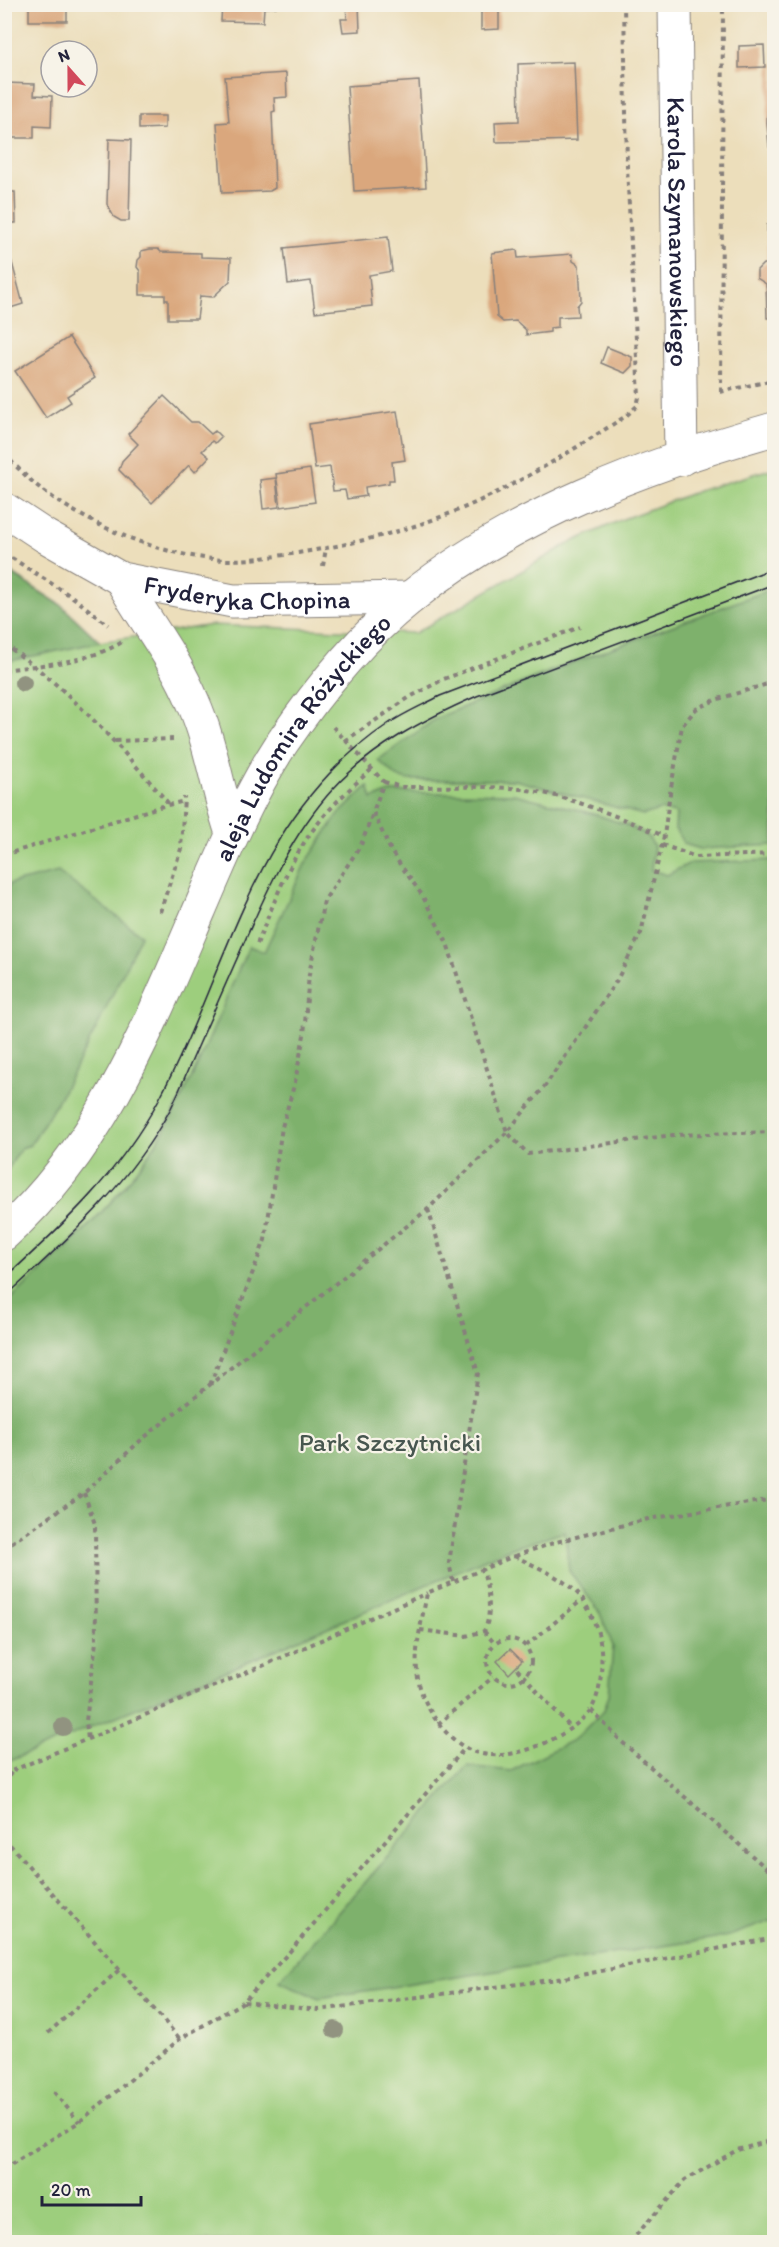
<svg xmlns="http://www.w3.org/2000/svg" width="779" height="2247" font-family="Itim,sans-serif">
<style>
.green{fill:#9dce7d;stroke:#60785c;stroke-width:1.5}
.forest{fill:#7eb16c;stroke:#506a54;stroke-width:1.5}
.building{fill:#daa77d}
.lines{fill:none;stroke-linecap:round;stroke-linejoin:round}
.minor-casing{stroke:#87807b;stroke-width:35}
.path{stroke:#87807b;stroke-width:4;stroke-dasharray:4.5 4.5;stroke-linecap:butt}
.minor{stroke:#fff;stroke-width:33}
.tram{stroke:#22223b;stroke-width:1.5}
.tree{fill:#919380}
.labels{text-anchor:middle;stroke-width:4.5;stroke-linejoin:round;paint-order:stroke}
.street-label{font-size:26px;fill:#22223b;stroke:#f7f3e8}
.park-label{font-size:26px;fill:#47564f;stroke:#f7f3e8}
</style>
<rect width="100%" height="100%" fill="#f7f3e8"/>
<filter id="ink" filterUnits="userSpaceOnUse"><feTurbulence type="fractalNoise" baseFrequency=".0167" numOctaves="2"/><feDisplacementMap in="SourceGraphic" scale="12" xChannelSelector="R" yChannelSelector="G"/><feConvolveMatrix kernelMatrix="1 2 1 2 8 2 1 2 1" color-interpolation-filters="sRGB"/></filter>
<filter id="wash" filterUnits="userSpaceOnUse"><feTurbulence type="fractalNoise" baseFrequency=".008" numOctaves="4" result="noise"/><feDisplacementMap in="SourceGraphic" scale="24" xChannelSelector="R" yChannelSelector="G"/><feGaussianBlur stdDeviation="1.35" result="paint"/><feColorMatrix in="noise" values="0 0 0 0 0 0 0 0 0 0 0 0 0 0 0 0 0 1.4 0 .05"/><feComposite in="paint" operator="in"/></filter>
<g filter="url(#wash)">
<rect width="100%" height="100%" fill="#ecdebb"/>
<polygon class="green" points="774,468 774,2242 5,2242 5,569 61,605 100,642 212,625 415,633 568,544 623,519 701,490"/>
<g class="forest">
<polygon points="4,569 61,605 100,642 5,662"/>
<polygon points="774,588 774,845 700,849 684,844 675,829 676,813 660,810 643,815 515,780 408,780 397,777 378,760 437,718 558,668"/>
<path d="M 368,786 L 372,799 L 390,792 L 514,794 L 595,814 L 629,826 L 646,834 L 654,846 L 651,870 L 667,875 L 690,863 L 774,860 L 774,1920 L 729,1936 L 319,1998 L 279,1981 L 467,1766 L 511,1771 L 575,1739 L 604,1710 L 609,1695 L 613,1646 L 599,1611 L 569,1571 L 565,1532 L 509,1549 L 240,1665 L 5,1763 L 4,1305 C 58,1255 115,1207 155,1145 C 194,1084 219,1012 249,946 L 264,952 L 305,864 L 338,815 Z"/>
<polygon points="58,872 141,935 99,1023 56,1104 30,1145 21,1148 5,1174 5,891 10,884"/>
</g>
<g id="blocks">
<g class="building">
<rect x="29" y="4" width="38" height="17"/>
<polygon points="222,4 276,4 276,7 264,8 263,22 221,21"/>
<polygon points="346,4 359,4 360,31 343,32 341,19 347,19"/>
<polygon points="481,4 499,4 499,29 481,30"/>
<polygon points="764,45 765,67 739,68 739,46"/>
<polygon points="574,62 577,140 496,142 495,122 519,121 518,64"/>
<polygon points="770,64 774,64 774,147 769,147 767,123"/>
<polygon points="286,73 287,97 274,98 275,111 272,112 275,188 270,191 222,193 217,123 229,122 225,77"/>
<polygon points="419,81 426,187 354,191 347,86"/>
<polygon points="4,83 35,84 34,95 52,96 51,127 34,126 34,138 4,138"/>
<polygon points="139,116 165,116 165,128 139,129"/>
<polygon points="109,139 131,140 129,221 121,221 114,217 107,204"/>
<polygon points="4,192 15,192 16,223 4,223"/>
<polygon points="767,225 774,226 774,318 767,318 766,284 757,278 757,270 763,264 767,264"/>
<polygon points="388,237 392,271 369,275 372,306 315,312 311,281 288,284 284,248"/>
<polygon points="150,249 158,249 161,252 201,253 201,257 231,258 230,281 213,297 200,296 197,319 168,319 168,300 165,300 165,295 140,295 140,271 137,267 138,260 141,257 141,251"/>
<polygon points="517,250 518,258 572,254 573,261 579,265 581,301 577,306 578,316 558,317 558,327 550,328 550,332 526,335 526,330 516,321 503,322 497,317 492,253"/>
<polygon points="11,259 23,304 4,310 4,261"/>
<polygon points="69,337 95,378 67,396 71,402 46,418 15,371"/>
<polygon points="607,347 632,357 632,366 625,373 601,363"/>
<polygon points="164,396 191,422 198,422 211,434 215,431 221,437 215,443 212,441 202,451 209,457 195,472 189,465 152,503 119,470 122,461 138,444 128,434"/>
<polygon points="397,411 405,460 392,462 394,480 389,480 389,483 365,487 366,496 347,499 345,490 333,491 330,467 315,469 309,424"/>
<polygon points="310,469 315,502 281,507 276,474"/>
<polygon points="276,478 279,507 263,509 260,480"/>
<polygon points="510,1649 522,1661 509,1674 497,1661"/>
</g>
</g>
</g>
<g filter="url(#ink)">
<use href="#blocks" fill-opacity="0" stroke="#87807b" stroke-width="1.5"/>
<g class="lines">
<g class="minor-casing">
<g id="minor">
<path id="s1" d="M 675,4 L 681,459"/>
<path id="s2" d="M 4,509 L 45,536 L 121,579 L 233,601 L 410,598"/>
<path d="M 121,579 C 144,620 175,658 193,702 C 212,745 217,790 232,833"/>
<path id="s3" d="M 4,1234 C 101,1147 149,1027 199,911 C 224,853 248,795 282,743 C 318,690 360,638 410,598 C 512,515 649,464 774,429"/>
</g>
</g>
<g class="path">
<polyline points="720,392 774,380"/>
<polyline points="721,392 723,4"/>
<path d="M 4,454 C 18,468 32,483 48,494 C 93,527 157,553 212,559 C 240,562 270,557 298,553 C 372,541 443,522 509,486 C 550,465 588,440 626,416 L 637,406 L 639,397 L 627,167 L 624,4"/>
<polyline points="4,553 74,598 108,625"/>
<polyline points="323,566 326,548"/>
<path d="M 4,644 C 68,687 119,746 169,804"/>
<path d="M 4,670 C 44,664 88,663 122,642"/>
<polyline points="333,727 384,782 373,812 392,853 422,895 447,943 507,1132 528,1154 673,1135 774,1132"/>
<polyline points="115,741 173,739"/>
<polyline points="345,741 410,697 444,679 580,627"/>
<path d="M 384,782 L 401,787 C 437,787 475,786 511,788 C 562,792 618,817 664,836"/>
<polyline points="662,845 696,857 774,854"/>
<polyline points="4,855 159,807 185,801"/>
<polyline points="160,912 181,849 184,797"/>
<path d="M 257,944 C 271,911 283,876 302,846 C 320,817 345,792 371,770"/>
<polyline points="428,1209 478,1373 449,1563 453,1581"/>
<polyline points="210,1385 265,1240 282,1127 295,1082 304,1035 309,974 324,901 361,845 373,813"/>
<polyline points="84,1493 95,1524 96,1642 86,1721 88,1740"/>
<polyline points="4,1548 84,1493 140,1441 428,1209 507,1132 545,1086 587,1025 617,980 641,933 664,836 669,799 682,726 696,709 715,700 774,682"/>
<path d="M 514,1556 C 535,1566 557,1575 574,1590 C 586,1601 593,1617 598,1633 C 604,1652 603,1695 589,1712 C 565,1740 501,1769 466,1748 C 444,1736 424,1707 419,1683 C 412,1654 422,1622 427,1593 Z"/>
<polyline points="515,1556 556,1542 648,1519 774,1499"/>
<path d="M 420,1630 L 466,1636 L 484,1631 C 493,1614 488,1586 482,1569"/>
<polyline points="484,1631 495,1644"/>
<circle cx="509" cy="1661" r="22"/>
<polyline points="526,1646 582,1600"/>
<polyline points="517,1669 571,1728"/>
<polyline points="591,1710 622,1742 774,1875"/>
<polyline points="438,1724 493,1677"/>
<polyline points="4,1774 267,1664 427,1593"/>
<polyline points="4,1784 12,1771"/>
<polyline points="4,1838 180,2039"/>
<polyline points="244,2002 318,2010 565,1978 774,1938"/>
<polyline points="48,2033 119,1970"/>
<polyline points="54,2092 79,2122"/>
<polyline points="4,2169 79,2122 180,2039 243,2002 292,1949 465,1748"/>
<polyline points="630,2242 685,2180 737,2150 774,2140"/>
</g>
<use href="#minor" class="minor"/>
<g class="tram">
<path d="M 4,1279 C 63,1225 120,1172 158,1101 C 231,965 250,817 388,724 C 404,713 423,705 440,696 L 774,568"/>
<path d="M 4,1298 C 67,1240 130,1184 171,1108 C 179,1092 186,1074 193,1058 C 210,1020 226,983 243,945 C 267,890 292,834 333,789 C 372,746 425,719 477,696 L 774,584"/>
</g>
</g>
<g class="tree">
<circle cx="23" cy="683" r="9"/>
<circle cx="63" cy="1727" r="9"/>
<circle cx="335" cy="2030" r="9"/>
</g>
</g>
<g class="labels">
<g class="street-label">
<text dy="9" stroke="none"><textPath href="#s1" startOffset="228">Karola Szymanowskiego</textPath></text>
<text dy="9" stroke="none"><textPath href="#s2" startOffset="264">Fryderyka Chopina</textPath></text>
<text dy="9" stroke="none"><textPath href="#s3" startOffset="584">aleja Ludomira Różyckiego</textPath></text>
</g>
<g class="park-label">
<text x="390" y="1451">Park Szczytnicki</text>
</g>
</g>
<rect width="779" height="2247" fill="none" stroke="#f7f3e8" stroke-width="24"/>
<g transform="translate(69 69) rotate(339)"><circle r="28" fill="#f7f3e8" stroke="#a29fa3" stroke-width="1.5"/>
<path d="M0-4.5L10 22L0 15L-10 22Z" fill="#d1495b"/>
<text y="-9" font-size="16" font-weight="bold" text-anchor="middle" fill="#22223b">N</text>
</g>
<path d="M42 2196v9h99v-9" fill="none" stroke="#22223b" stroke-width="3"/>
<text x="51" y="2196" font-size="18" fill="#22223b" stroke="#f7f3e8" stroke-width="4.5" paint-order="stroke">20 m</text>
</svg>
